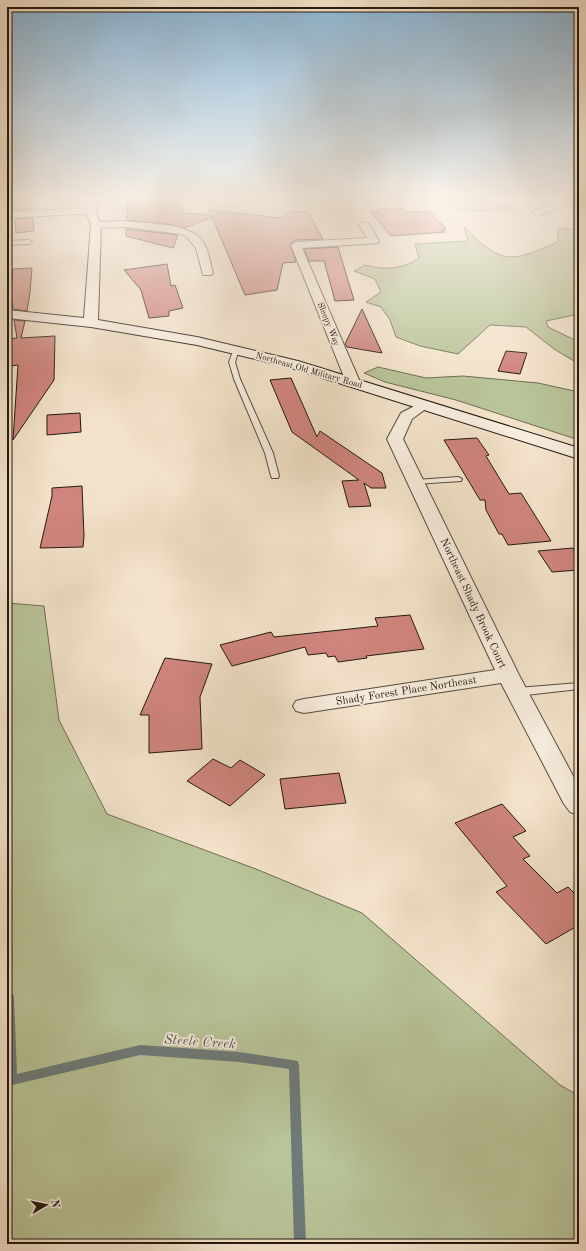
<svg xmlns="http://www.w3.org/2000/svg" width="586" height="1251" font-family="'Old Standard TT',serif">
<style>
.green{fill:#b9c499;stroke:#6e6e55}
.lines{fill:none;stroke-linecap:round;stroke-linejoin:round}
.stream{fill:#6d7b7a;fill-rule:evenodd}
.building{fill:#d0857f;stroke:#231911}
.lane-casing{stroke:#574c40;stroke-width:2}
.street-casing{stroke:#574c40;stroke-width:2}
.secondary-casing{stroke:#231911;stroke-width:2}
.lane{fill:#f7eddd;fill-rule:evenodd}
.street{fill:#f7eddd;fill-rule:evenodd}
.secondary{fill:#f7eddd;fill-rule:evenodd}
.labels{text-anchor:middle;stroke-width:3.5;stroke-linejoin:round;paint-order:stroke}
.far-street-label{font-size:9px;fill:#231911;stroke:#f7eddd}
.street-label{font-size:11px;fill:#231911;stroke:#f7eddd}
.near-water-label{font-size:14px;font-style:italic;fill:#4e524e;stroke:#f7eddd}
</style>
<rect width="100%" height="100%" fill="#f3e3cb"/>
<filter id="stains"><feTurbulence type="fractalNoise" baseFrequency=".005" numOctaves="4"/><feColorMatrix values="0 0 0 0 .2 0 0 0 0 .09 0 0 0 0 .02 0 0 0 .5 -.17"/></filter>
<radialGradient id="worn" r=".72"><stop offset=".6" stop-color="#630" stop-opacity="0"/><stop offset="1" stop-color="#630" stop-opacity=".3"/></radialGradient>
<g class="green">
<path d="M 437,199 L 488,199 L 490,202 L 516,209 C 489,209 459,217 437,199 Z"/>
<path d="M 464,227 C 502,265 510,263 558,242 L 558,228 L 579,230 L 579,314 L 546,321 L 548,327 L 579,342 L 579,364 L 554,349 L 526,327 L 490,325 L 458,354 L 420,346 L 396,337 L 390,320 L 381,307 L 366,302 L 381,292 L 375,279 L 354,271 L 365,265 C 383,270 403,270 419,258 L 415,244 L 468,241 Z"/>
<polygon points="378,367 426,378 463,376 538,383 579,392 579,440 456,400 385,382 364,373"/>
<polygon points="7,603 44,606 59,720 107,814 256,869 362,913 560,1085 579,1096 579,1244 7,1244"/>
</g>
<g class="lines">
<polygon class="stream" points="7,991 13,994 14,997 17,1074 140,1045 239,1052 298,1061 299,1065 306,1244 294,1244 289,1069 239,1062 140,1055 12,1085 8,1084 7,1081"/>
</g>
<g class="building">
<polygon points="13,199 30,199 31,209 14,210"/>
<polygon points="127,199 181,199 183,213 211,215 209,210 281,218 292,211 309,213 323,239 296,240 290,244 296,262 283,263 277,290 245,295 212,217 185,228 168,224 127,220"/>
<polygon points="380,209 404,209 407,212 429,211 446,229 442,230 445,232 391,236 370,211 380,211"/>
<polygon points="33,218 34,231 16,233 15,219"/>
<polygon points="126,229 178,235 173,248 126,236"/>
<polygon points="338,247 354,300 335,301 324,261 309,261 304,249"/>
<polygon points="167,264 171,286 175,285 183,308 169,311 169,316 149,318 141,290 124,270"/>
<polygon points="32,268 30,292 27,311 13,309 11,294 13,269"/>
<polygon points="362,309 382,353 347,347 345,344"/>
<polygon points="14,320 25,321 21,338 55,336 54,380 13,440 18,365 11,366 7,339 17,338"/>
<polygon points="506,351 527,353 520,374 498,371"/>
<polygon points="291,378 317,437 320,431 382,473 386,488 371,488 364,483 371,506 349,507 342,481 359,480 292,432 270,380"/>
<polygon points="80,413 81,432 47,435 47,415"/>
<polygon points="477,438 489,455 486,456 509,494 521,493 551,541 508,545 502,534 499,534 486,510 485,500 480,500 444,440"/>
<polygon points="82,486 84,536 83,547 40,548 52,496 52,488"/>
<polygon points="573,548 579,557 579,570 552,572 538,551"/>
<polygon points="410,615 424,649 366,656 367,658 338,662 335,656 328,657 326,653 308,655 305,647 232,666 220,645 271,632 274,637 378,626 375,618"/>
<polygon points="165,658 212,664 200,697 202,749 149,753 149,715 140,715"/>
<polygon points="213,759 231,768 240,760 265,775 230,806 187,781"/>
<polygon points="339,773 346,803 285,809 280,779"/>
<polygon points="502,804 526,831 513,837 530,856 523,859 557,893 568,887 579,898 579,925 546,944 496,892 507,886 455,823"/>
</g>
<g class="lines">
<g class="lane-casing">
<g id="lane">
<polygon points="7,241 29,240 32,242 29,244 7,245"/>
<polygon points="234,349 239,350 235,362 240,379 273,453 279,476 278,478 272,478 271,476 265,453 234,379 229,362"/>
<polygon points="458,477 462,479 461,481 416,484 412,482 416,480"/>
<polygon points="579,683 579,689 517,696 512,692 517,688"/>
</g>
</g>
<g class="street-casing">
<g id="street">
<polygon points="570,199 579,199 579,202 537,216 532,213 534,211"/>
<polygon points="91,208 96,211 94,213 7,218 7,212"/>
<path d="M 125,221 C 147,224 192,222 204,243 C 209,252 210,263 213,273 L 211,275 L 203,275 L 196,248 L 186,236 L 181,234 L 125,227 L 96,228 L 91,225 L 96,222 Z"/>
<polygon points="364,222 368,223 379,241 378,243 302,248 360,382 358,385 348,385 346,382 291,245 296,242 367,238 359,225"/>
<polygon points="424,401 429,402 431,405 412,419 403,439 519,675 579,787 579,815 570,812 564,804 501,683 304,713 296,711 293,706 296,701 304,699 495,670 387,439 401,413"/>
</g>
</g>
<g class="secondary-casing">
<polygon id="secondary" points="88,199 98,199 96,211 101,225 98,320 197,337 298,361 579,448 579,459 288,367 197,345 91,327 7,318 7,310 84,318 91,225 86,211"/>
</g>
<use href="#lane" class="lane"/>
<use href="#street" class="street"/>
<use href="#secondary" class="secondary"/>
</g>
<linearGradient id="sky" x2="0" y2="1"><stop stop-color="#8ab7d8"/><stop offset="0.53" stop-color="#faf2e8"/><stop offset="1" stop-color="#faf2e8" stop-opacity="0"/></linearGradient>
<rect width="586" height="374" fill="url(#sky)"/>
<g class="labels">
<g class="far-street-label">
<text transform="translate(329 324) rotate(68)" y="3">Sleepy Way</text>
<text transform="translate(309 370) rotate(16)" y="3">Northeast Old Military Road</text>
</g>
<g class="street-label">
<text transform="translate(474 603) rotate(65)" y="4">Northeast Shady Brook Court</text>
<text transform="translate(406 690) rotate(-9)" y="4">Shady Forest Place Northeast</text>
</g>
<g class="near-water-label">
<text transform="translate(200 1041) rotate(4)" y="5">Steele Creek</text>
</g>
</g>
<rect width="586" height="1251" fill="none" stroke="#f3e3cb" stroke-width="24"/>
<rect x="8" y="8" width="570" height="1235" fill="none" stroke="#231911" stroke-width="2"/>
<rect x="12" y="12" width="562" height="1227" fill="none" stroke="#231911"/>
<g transform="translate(46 1205) rotate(81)" stroke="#f7eddd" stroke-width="3" paint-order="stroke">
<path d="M0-3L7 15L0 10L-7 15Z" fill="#231911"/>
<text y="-6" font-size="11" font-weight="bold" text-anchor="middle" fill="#231911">N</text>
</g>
<rect width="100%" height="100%" filter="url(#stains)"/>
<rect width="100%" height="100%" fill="url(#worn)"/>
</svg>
